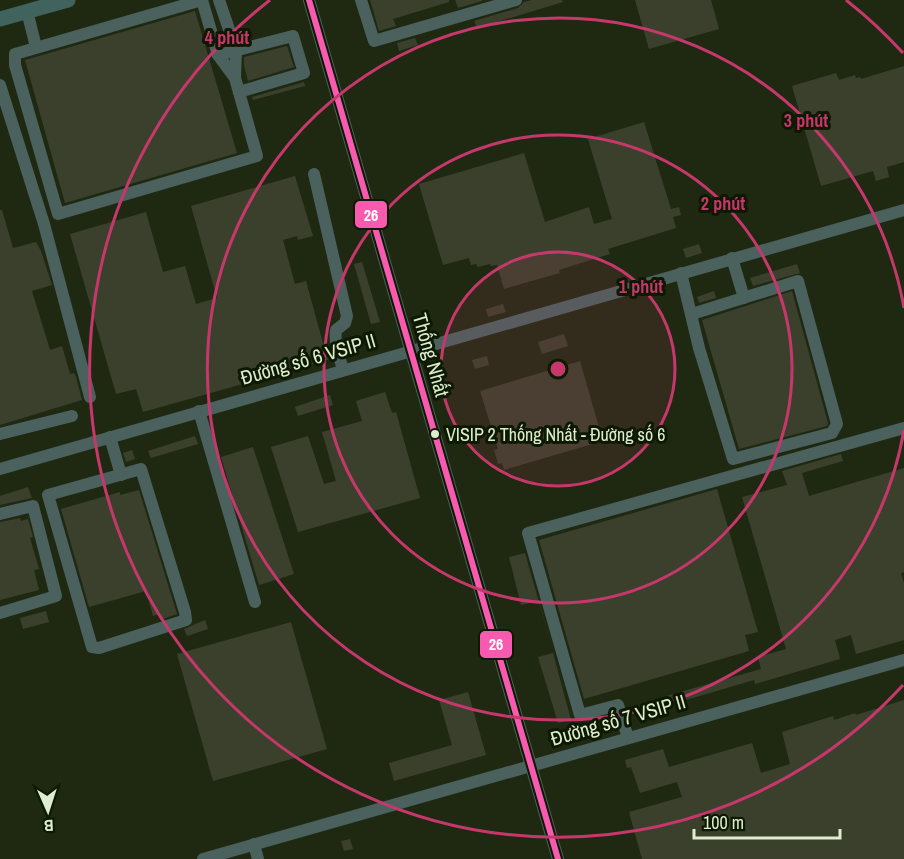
<svg xmlns="http://www.w3.org/2000/svg" width="904" height="859" font-family="'Archivo Narrow',sans-serif">
<style>
.building{fill:#3b402c}
.lines{fill:none;stroke-linecap:round;stroke-linejoin:round}
.minor{stroke:#4a615d;stroke-width:12}
.major{stroke:#40645d;stroke-width:15}
.bus-1-casing{stroke:#0e1903;stroke-width:10}
.bus-1{stroke:#f75aaf;stroke-width:6}
.ring{fill:none;stroke:#c6386c;stroke-width:3}
.bus-dot{fill:#ddeecf;stroke:#0e1903;stroke-width:2}
.labels{text-anchor:middle;stroke-width:6;stroke-linejoin:round;paint-order:stroke}
.bus-label{font-size:18px;fill:#ddeecf;stroke:#0e1903;text-anchor:start}
.street-label{font-size:20px;fill:#ddeecf;stroke:#0e1903}
.centre{fill:#c6386c;stroke:#0e1903;stroke-width:3}
.ring-label{font-size:18px;text-anchor:middle;font-weight:bold;fill:#c6386c;stroke:#0e1903;stroke-width:6;stroke-linejoin:round;paint-order:stroke}
.line-badge{stroke:#0e1903;stroke-width:2}
.badge-label{font-size:16px;text-anchor:middle;font-weight:bold;fill:#fff}
</style>
<rect width="100%" height="100%" fill="#1f2912"/>
<g class="building">
<polygon points="370,0 449,0 449,2 393,19 396,26 379,31"/>
<polygon points="455,0 482,0 482,1 458,8"/>
<polygon points="532,0 562,0 563,2 477,28 474,21 518,8 524,2"/>
<polygon points="635,0 711,0 719,29 649,49"/>
<polygon points="195,11 237,153 65,203 25,60"/>
<polygon points="415,38 418,45 399,51 397,43"/>
<polygon points="287,46 294,67 248,81 244,66 244,57"/>
<polygon points="904,66 904,162 887,167 889,177 876,181 873,171 821,186 792,86 836,73 839,80 855,75 856,78 860,77 861,79"/>
<polygon points="304,82 305,86 253,100 252,97"/>
<polygon points="644,122 671,209 679,207 681,215 673,217 676,228 608,249 610,254 559,270 560,273 504,289 497,265 491,266 490,264 478,267 476,264 471,265 469,258 443,265 419,184 524,153 545,222 589,207 594,224 612,219 588,139"/>
<polygon points="295,176 313,236 298,240 297,236 283,240 295,284 306,281 324,347 327,346 331,359 143,412 136,389 116,394 70,234 146,212 163,272 185,266 196,304 217,298 191,206"/>
<polygon points="0,210 2,210 13,248 36,242 41,251 52,285 32,291 50,350 62,346 70,374 74,373 76,377 82,400 0,425"/>
<polygon points="699,244 702,253 686,258 683,249"/>
<polygon points="362,262 380,322 371,324 354,264"/>
<polygon points="797,264 800,273 753,286 750,278"/>
<polygon points="714,291 716,298 699,303 697,297"/>
<polygon points="792,291 828,423 827,426 739,449 702,320"/>
<polygon points="503,304 506,312 488,317 486,309"/>
<polygon points="564,334 568,346 542,354 538,342"/>
<polygon points="487,356 489,365 475,369 472,360"/>
<polygon points="580,361 603,441 504,470 502,463 498,464 494,450 498,449 480,391"/>
<polygon points="385,392 392,413 396,412 420,498 298,532 271,447 308,436 324,484 336,481 322,432 362,421 356,401"/>
<polygon points="330,395 333,405 298,416 295,407"/>
<polygon points="195,436 198,444 151,458 148,451"/>
<polygon points="253,447 294,574 259,585 221,457"/>
<polygon points="132,450 135,459 126,462 123,453"/>
<polygon points="841,454 843,461 802,473 809,496 904,468 904,572 901,573 904,583 904,640 856,654 851,635 835,640 840,659 755,684 754,680 669,705 666,696 761,669 758,657 786,649 742,497 787,485 782,471"/>
<polygon points="28,487 32,498 0,505 0,496"/>
<polygon points="717,489 758,632 745,635 749,651 584,699 539,540"/>
<polygon points="139,490 177,614 160,620 159,614 153,616 146,591 89,607 61,509 120,492 120,495"/>
<polygon points="20,518 21,521 28,519 33,537 30,538 39,569 34,570 39,590 0,600 0,522"/>
<polygon points="525,553 552,648 539,601 521,605 509,557"/>
<polygon points="46,611 49,622 23,629 20,618"/>
<polygon points="205,620 208,629 187,636 184,629"/>
<polygon points="291,622 327,749 213,781 177,654"/>
<polygon points="553,653 571,720 558,723 538,657"/>
<polygon points="468,692 486,755 394,781 389,763 452,745 439,700"/>
<polygon points="904,700 904,859 642,859 629,812 682,797 677,782 640,793 631,767 627,768 625,760 663,749 669,767 752,743 761,773 790,764 782,732 833,716 834,720 855,713 856,715"/>
<polygon points="350,839 353,849 344,851 341,841"/>
</g>
<g class="lines">
<g class="minor">
<polygon points="202,0 218,55 235,78 257,156 58,214 15,65 15,54"/>
<polyline points="219,0 236,50 235,78"/>
<polyline points="309,0 558,859"/>
<polyline points="361,0 374,41 516,0"/>
<polyline points="27,11 36,47"/>
<polyline points="218,55 293,36 304,73 239,92"/>
<polyline points="0,85 44,224 90,397"/>
<path d="M 314,174 L 347,316 L 345,323 L 336,330 C 334,344 339,356 343,369"/>
<polyline points="732,258 744,298"/>
<polyline points="681,273 699,348 733,459 832,433 837,424 798,281 692,314"/>
<polyline points="199,411 255,602"/>
<polyline points="0,434 72,416"/>
<polyline points="110,437 121,475"/>
<polyline points="0,469 904,210"/>
<polygon points="141,469 185,612 186,620 99,648 92,647 48,495"/>
<polyline points="0,514 33,506 56,596 0,613"/>
<polyline points="628,738 618,705 580,715 528,533 904,428"/>
<polyline points="254,844 258,859"/>
<polyline points="203,859 904,660"/>
</g>
<polyline class="major" points="0,19 68,0"/>
<g class="bus-1-casing">
<polyline id="bus-1" points="309,0 558,859"/>
</g>
<use href="#bus-1" class="bus-1"/>
</g>
<circle cx="558" cy="369" r="117" fill="#c6386c" fill-opacity=".12"/>
<g class="ring">
<circle cx="558" cy="369" r="117"/>
<circle cx="558" cy="369" r="234"/>
<path d="M904 430A351 351 0 1 1 904 308"/>
<path d="M903 685A468 468 0 1 1 270 0M846 0A468 468 0 0 1 903 53"/>
</g>
<circle class="bus-dot" cx="435" cy="434" r="5"/>
<g class="labels">
<g class="bus-label">
<text x="446" y="441">VISIP 2 Thống Nhất - Đường số 6</text>
</g>
<g class="street-label">
<text transform="translate(431 355) rotate(74)" y="7">Thống Nhất</text>
<text transform="translate(308 359) rotate(-16)" y="7">Đường số 6 VSIP II</text>
<text transform="translate(618 720) rotate(-16)" y="7">Đường số 7 VSIP II</text>
</g>
</g>
<circle cx="558" cy="369" r="9" class="centre"/>
<g class="ring-label">
<text x="227" y="44">4 phút</text>
<text x="806" y="127">3 phút</text>
<text x="723" y="210">2 phút</text>
<text x="641" y="293">1 phút</text>
</g>
<g class="line-badge">
<rect x="354" y="200" width="34" height="29" rx="6" fill="#f75aaf"/>
<rect x="479" y="630" width="34" height="29" rx="6" fill="#f75aaf"/>
</g>
<g class="badge-label">
<text x="371" y="221">26</text>
<text x="496" y="650">26</text>
</g>
<g transform="translate(48 811) rotate(177)" stroke="#0e1903" stroke-width="4.5" paint-order="stroke">
<path d="M0-4.5L10 22L0 15L-10 22Z" fill="#ddeecf"/>
<text y="-9" font-size="16" font-weight="bold" text-anchor="middle" fill="#ddeecf">B</text>
</g>
<path d="M694 829v9h146v-9" fill="none" stroke="#ddeecf" stroke-width="3"/>
<text x="703" y="829" font-size="18" fill="#ddeecf" stroke="#0e1903" stroke-width="4.5" paint-order="stroke">100 m</text>
</svg>
